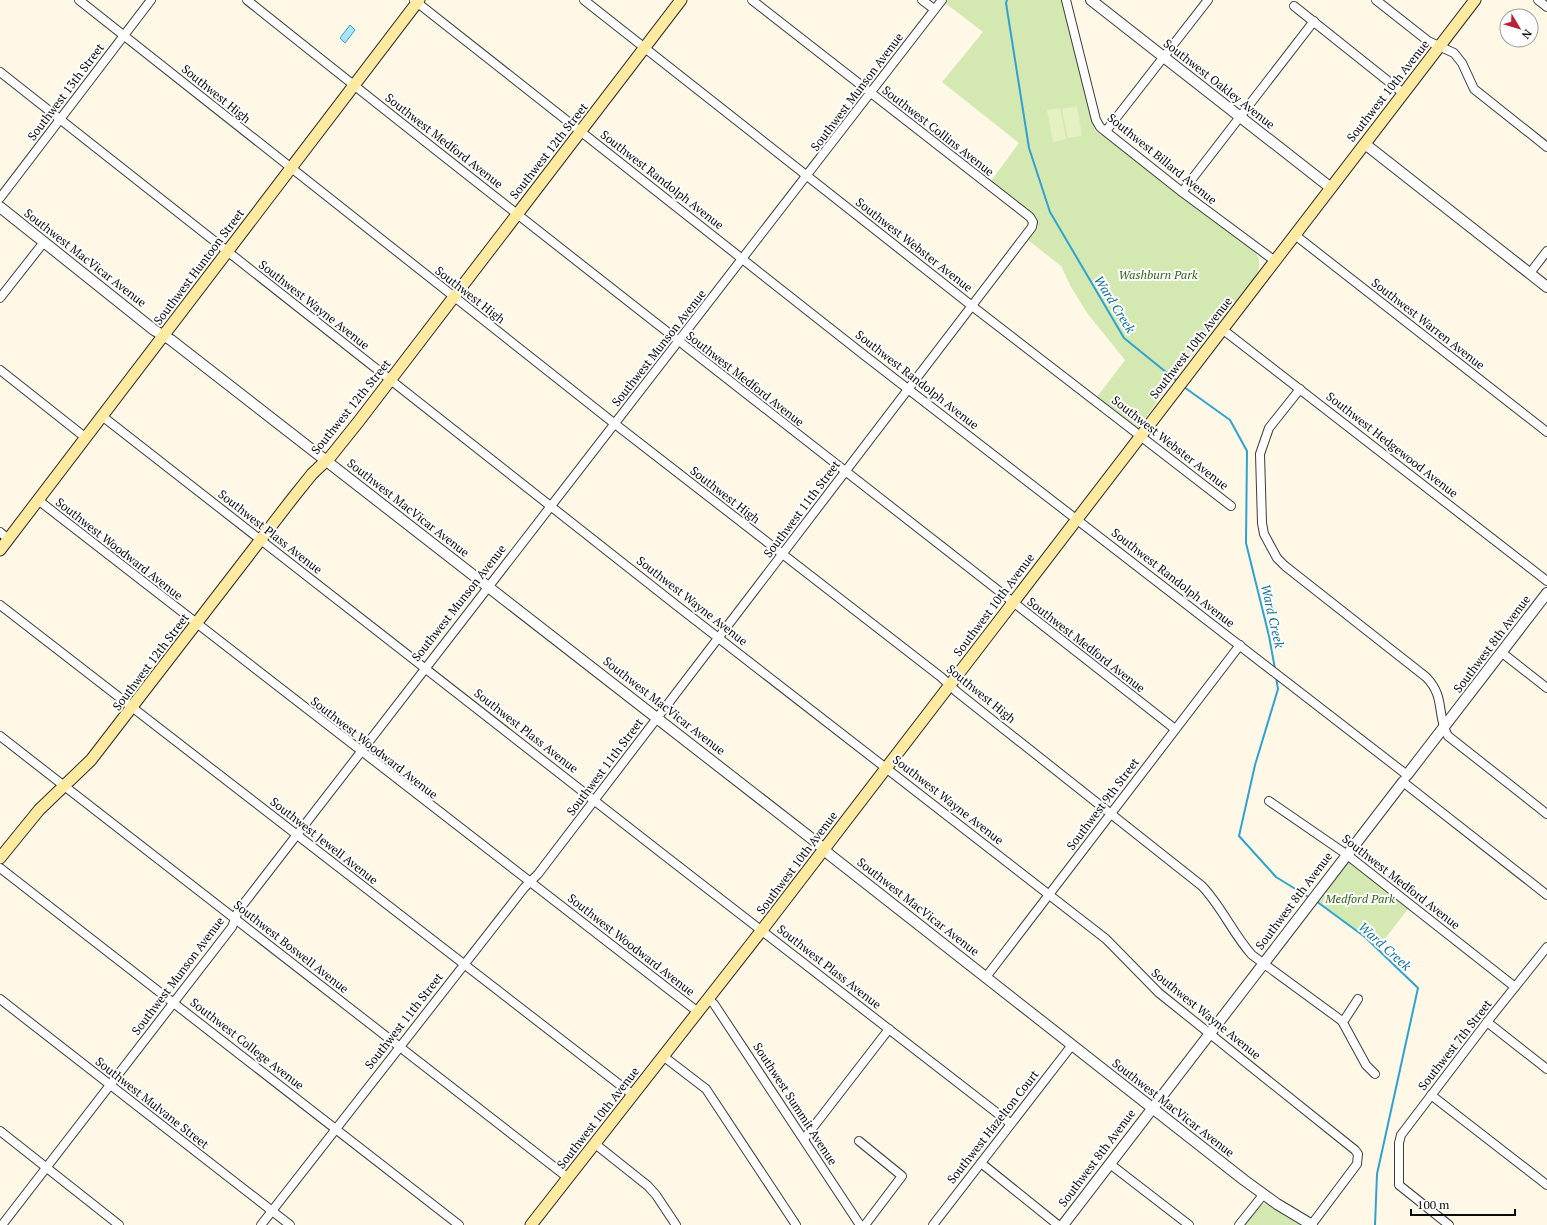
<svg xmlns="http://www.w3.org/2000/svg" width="1547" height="1225" font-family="'PT Serif',serif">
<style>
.green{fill:#d4e9b1}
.pitch{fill:#e5f0c3}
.water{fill:#abe3f7;stroke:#30a2d0}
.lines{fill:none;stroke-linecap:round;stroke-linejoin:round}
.stream{stroke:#30a2d0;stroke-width:2}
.minor-casing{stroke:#3d3d3d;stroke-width:10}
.tertiary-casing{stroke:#3d3d3d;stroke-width:12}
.secondary-casing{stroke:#2c2c2c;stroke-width:13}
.minor{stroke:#fff;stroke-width:8}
.tertiary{stroke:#fff;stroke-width:10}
.secondary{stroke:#ffeaa2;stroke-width:11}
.labels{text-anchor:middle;stroke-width:4;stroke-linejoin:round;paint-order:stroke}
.street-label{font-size:12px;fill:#0a0a0a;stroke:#fff}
.park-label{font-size:12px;font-style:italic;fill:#31621a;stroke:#fff}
.water-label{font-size:13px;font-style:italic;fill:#12709d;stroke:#fff}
</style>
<rect width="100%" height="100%" fill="#fff8e7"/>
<g class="green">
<path d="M 947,0 L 1062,0 L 1095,131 L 1115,142 L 1252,249 C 1260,256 1261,265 1257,275 L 1164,392 L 1139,427 L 1133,426 L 1097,397 L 1125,360 L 1087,313 L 1071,287 L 1061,266 L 1028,240 L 1038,228 L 1037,218 L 991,181 L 1019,143 L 942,82 L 983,32 L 945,3 Z"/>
<polygon points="1352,858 1411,905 1377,949 1365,937 1318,902"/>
<polygon points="1265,1203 1300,1222 1305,1225 1243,1225 1257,1207"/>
</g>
<g class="pitch">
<polygon points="1077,106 1082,136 1068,138 1062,109"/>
<polygon points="1060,108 1066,139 1053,142 1047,110"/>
</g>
<polygon class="water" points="350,25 355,30 345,43 340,38"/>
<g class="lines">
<g class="stream">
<polyline points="1007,0 1006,3 1029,148 1050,212 1124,338 1177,381"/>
<polyline points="1184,387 1230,420 1247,451 1246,543 1269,636 1275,669"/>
<polyline points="1276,677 1278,689 1255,765 1239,836 1276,877 1310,898"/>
<polyline points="1316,901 1365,937 1418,988 1377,1174 1375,1225"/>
</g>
<g class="minor-casing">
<g id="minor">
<path d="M 79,0 L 615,424 L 941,677 L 957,692 L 1202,886 C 1222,907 1233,934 1252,955 L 1342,1021"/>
<path d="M 247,0 C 554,246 866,486 1175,729"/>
<polyline points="414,0 864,355 1407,775 1403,782 1547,895"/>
<polyline points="584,0 972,306 1231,506"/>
<polyline points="922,0 934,9"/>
<polyline points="1066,0 1096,120 1100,127 1182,192 1275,261"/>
<polyline points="1376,0 1428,41 1454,53 1462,63 1474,89 1547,147"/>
<polyline points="1538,0 1547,7"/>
<polyline points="1294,6 1403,93"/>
<polyline points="0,72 676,605 1106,939 1159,993 1355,1150 1358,1154 1357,1164 1312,1224"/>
<polyline points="1106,131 1208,0"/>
<polyline points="1182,192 1314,21"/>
<polyline points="0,198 151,0"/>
<polyline points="1295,235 1547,432"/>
<polyline points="1530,273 1547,251"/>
<polyline points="0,298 44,242"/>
<polyline points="1222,329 1547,581"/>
<polyline points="0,370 86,438"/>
<path d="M 1300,389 L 1269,428 L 1260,454 L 1262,523 L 1264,534 L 1277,558 L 1285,566 L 1426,677 C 1446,697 1436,715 1448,736 L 1547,814"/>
<polyline points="102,416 664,855 1010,1123"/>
<polyline points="38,500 698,1012"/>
<polyline points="0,532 8,539"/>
<polyline points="0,605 633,1095"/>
<polyline points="1501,652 1547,688"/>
<polyline points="0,736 567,1177"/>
<polyline points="1269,801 1346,854 1515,987"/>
<polyline points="0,868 459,1225"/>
<polyline points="986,977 1240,645"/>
<polyline points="0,999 290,1225"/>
<polyline points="708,999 714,1004 860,1225"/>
<polyline points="1342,1021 1366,1065 1375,1074"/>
<polyline points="1342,1021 1345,1019 1358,999"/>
<polyline points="1487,1022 1547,1069"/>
<polyline points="663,1056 706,1089 796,1225"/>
<polyline points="1431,1095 1547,1185"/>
<polyline points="0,1131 119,1225"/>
<polyline points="804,1139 889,1029"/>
<polyline points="859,1141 902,1176 865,1225"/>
<polyline points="594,1143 648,1186 656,1195 676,1225"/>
<polyline points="981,1163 1058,1225"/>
<polyline points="1110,1164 1189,1225"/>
<polyline points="2,1225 232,927 238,911 942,0"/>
<polyline points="261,1225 524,888 538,874 1032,227 1033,222 1030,217 752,0"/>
<polyline points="933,1225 1072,1045"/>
<polyline points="1239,1225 1263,1195"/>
<polyline points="1449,1225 1399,1185 1399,1143 1401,1135 1487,1022 1547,947"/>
</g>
</g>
<g class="tertiary-casing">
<g id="tertiary">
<polyline points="1091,0 1331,188"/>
<polyline points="1365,144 1547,287"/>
<polyline points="0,207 154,330 171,340 816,842 830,855 1244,1180 1277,1204 1312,1225"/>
<polyline points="1407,775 1547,593"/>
<polyline points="1063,1225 1403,782"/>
</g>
</g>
<g class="secondary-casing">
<g id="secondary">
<polyline points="0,550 419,0"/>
<polyline points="0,858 39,810 91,760 292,499 312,474 331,456 359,421 681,0"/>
<polyline points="531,1225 762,930 1475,0"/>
</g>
</g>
<use href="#minor" class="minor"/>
<use href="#tertiary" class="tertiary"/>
<use href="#secondary" class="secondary"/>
</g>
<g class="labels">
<g class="street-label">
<text transform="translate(1219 84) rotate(38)" y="4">Southwest Oakley Avenue</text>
<text transform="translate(1388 91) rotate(-52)" y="4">Southwest 10th Avenue</text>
<text transform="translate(66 92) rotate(-53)" y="4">Southwest 13th Street</text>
<text transform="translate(857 92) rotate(-53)" y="4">Southwest Munson Avenue</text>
<text transform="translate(216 94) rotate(39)" y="4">Southwest High</text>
<text transform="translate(938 131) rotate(38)" y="4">Southwest Collins Avenue</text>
<text transform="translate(444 141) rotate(38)" y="4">Southwest Medford Avenue</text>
<text transform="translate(549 151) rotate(-52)" y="4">Southwest 12th Street</text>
<text transform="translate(1162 159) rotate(39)" y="4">Southwest Billard Avenue</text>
<text transform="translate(662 180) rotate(38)" y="4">Southwest Randolph Avenue</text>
<text transform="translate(914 245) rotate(38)" y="4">Southwest Webster Avenue</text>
<text transform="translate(85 258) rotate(38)" y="4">Southwest MacVicar Avenue</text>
<text transform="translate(199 267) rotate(-53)" y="4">Southwest Huntoon Street</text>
<text transform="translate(470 295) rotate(38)" y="4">Southwest High</text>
<text transform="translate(314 305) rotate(38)" y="4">Southwest Wayne Avenue</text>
<text transform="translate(1428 324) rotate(38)" y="4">Southwest Warren Avenue</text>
<text transform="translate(659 348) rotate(-52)" y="4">Southwest Munson Avenue</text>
<text transform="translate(1191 348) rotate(-52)" y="4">Southwest 10th Avenue</text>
<text transform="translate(745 379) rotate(38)" y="4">Southwest Medford Avenue</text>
<text transform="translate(917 380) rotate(38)" y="4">Southwest Randolph Avenue</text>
<text transform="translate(351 407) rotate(-51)" y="4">Southwest 12th Street</text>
<text transform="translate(1170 443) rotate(38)" y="4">Southwest Webster Avenue</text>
<text transform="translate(1392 445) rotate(38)" y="4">Southwest Hedgewood Avenue</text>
<text transform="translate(725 495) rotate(38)" y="4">Southwest High</text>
<text transform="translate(408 508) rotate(38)" y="4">Southwest MacVicar Avenue</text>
<text transform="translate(802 509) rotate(-53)" y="4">Southwest 11th Street</text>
<text transform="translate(270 532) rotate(38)" y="4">Southwest Plass Avenue</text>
<text transform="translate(119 549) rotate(38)" y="4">Southwest Woodward Avenue</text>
<text transform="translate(1173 578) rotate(38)" y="4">Southwest Randolph Avenue</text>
<text transform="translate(692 601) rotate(38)" y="4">Southwest Wayne Avenue</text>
<text transform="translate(459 603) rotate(-52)" y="4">Southwest Munson Avenue</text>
<text transform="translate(994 605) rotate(-53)" y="4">Southwest 10th Avenue</text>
<text transform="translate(1492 644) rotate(-53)" y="4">Southwest 8th Avenue</text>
<text transform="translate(1086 645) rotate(38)" y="4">Southwest Medford Avenue</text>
<text transform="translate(151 662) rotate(-53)" y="4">Southwest 12th Street</text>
<text transform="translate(981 694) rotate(39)" y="4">Southwest High</text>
<text transform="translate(664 706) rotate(38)" y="4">Southwest MacVicar Avenue</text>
<text transform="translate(526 731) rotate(38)" y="4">Southwest Plass Avenue</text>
<text transform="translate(374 748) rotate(38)" y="4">Southwest Woodward Avenue</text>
<text transform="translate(605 767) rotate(-53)" y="4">Southwest 11th Street</text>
<text transform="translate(948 800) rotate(38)" y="4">Southwest Wayne Avenue</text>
<text transform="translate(1103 804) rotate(-53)" y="4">Southwest 9th Street</text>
<text transform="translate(324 841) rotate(38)" y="4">Southwest Jewell Avenue</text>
<text transform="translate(797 863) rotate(-53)" y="4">Southwest 10th Avenue</text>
<text transform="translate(1401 882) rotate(38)" y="4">Southwest Medford Avenue</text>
<text transform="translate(1294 901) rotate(-53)" y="4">Southwest 8th Avenue</text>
<text transform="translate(918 907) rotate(38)" y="4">Southwest MacVicar Avenue</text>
<text transform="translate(631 945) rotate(38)" y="4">Southwest Woodward Avenue</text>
<text transform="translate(291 947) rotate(38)" y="4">Southwest Boswell Avenue</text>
<text transform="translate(829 967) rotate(38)" y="4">Southwest Plass Avenue</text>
<text transform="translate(178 976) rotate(-53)" y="4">Southwest Munson Avenue</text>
<text transform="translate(1206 1014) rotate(39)" y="4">Southwest Wayne Avenue</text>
<text transform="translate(404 1021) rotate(-52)" y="4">Southwest 11th Street</text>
<text transform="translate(247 1044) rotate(38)" y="4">Southwest College Avenue</text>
<text transform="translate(1455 1045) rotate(-52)" y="4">Southwest 7th Street</text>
<text transform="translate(152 1103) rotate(38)" y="4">Southwest Mulvane Street</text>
<text transform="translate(795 1104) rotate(57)" y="4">Southwest Summit Avenue</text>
<text transform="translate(1173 1108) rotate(38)" y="4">Southwest MacVicar Avenue</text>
<text transform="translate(598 1118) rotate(-52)" y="4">Southwest 10th Avenue</text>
<text transform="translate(993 1127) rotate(-52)" y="4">Southwest Hazelton Court</text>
<text transform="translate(1097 1158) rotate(-53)" y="4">Southwest 8th Avenue</text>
</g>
<g class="park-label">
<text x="1158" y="279">Washburn Park</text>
<text x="1360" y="903">Medford Park</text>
</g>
<g class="water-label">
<text transform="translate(1115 304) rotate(58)" y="5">Ward Creek</text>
<text transform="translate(1273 616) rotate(77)" y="5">Ward Creek</text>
<text transform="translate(1385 946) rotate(42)" y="5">Ward Creek</text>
</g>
</g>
<g transform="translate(1519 28) rotate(128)"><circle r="19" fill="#ffffff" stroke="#9d9d9d"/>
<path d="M0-3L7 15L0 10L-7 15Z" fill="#bc2039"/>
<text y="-6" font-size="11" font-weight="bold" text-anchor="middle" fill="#0a0a0a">N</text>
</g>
<path d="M1411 1209v6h104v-6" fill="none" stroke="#0a0a0a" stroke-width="2"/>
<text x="1417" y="1209" font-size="12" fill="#0a0a0a" stroke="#ffffff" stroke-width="3" paint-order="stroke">100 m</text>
</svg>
